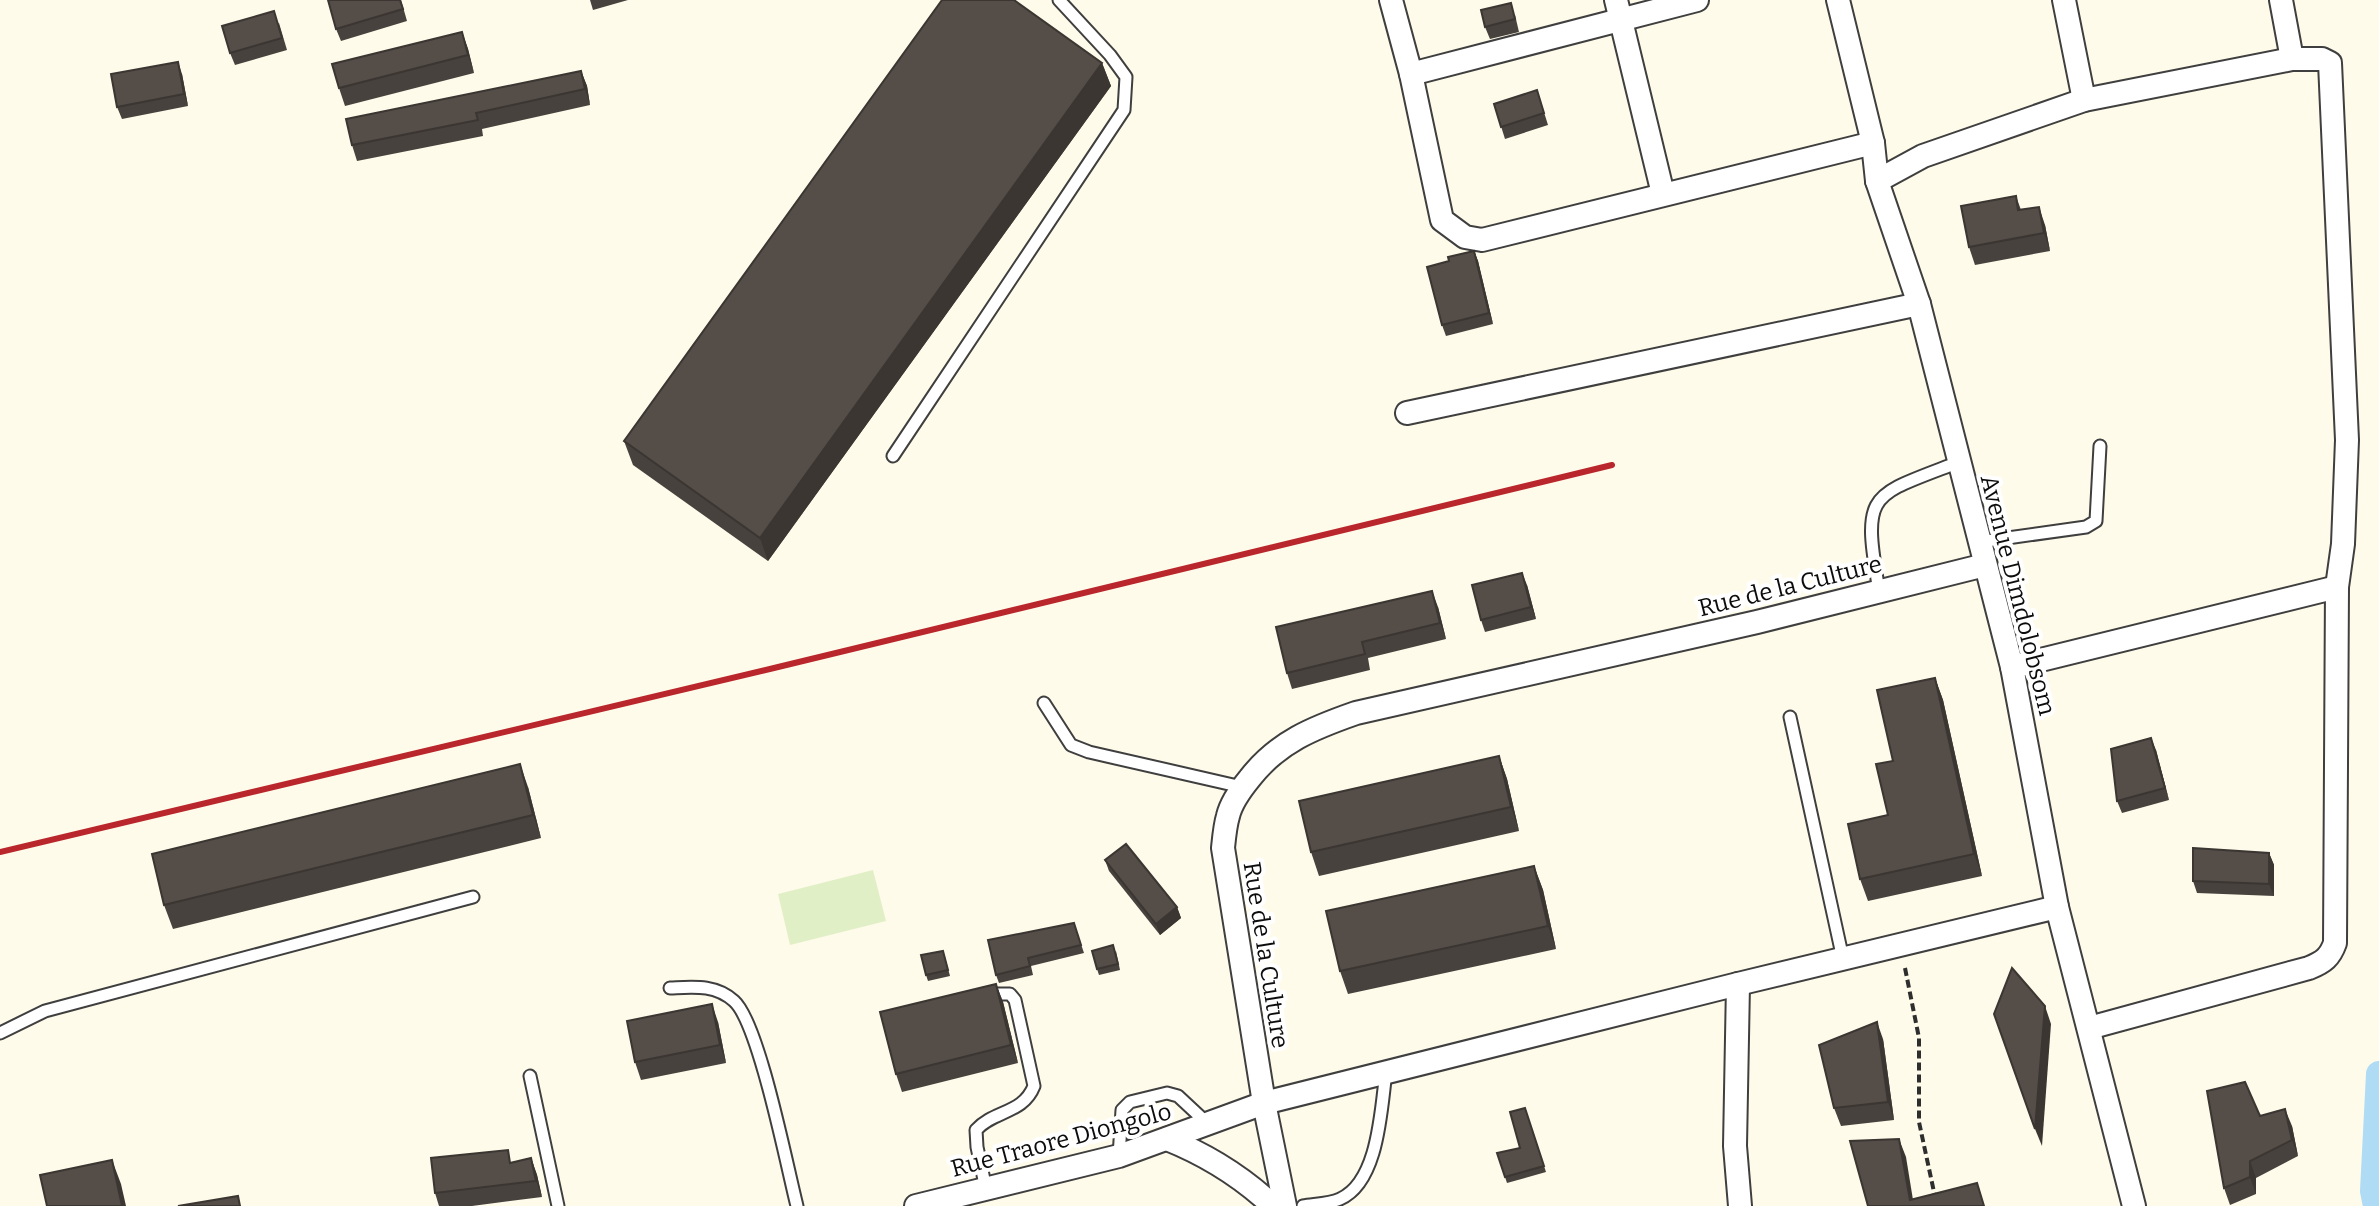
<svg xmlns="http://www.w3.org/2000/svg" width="2379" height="1206" font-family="Bitter,serif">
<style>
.pitch{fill:#e1efc7}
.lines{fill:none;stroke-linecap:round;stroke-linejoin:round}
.canal{stroke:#b0dbf5;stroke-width:26}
.lane-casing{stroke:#3f3f3f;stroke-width:15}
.street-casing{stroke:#3f3f3f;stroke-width:26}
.path{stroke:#2e2e2e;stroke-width:4;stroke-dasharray:8 4;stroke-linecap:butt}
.lane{stroke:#fff;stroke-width:11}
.street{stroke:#fff;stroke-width:22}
.rail{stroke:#b9262c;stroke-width:6}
.wall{fill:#48423e}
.shaded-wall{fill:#3b3632}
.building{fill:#544d48;stroke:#3b3632;stroke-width:2}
.labels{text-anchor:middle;stroke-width:8;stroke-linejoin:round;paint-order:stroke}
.street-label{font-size:24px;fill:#0c0c0c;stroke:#fff}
</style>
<rect width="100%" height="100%" fill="#fffbea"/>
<polygon class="pitch" points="873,870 886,921 790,945 778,894"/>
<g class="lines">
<polyline class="canal" points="2376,1206 2373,1191 2379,1074"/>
<g class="lane-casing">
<g id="lane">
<polyline points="893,456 1124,110 1126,77 1110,55 1059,0"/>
<polyline points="1979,542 2086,527 2096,521 2100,446"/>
<path d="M 1879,591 C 1862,491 1868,497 1959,462"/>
<polyline points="1044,703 1071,745 1089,752 1242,787"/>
<polyline points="1790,717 1843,959"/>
<path d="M 670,988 C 693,987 715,984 734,1001 C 759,1023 787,1167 797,1206"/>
<path d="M 985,994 L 1010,994 L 1015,1000 L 1034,1086 C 1023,1114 994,1110 976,1130 L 977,1147 L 986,1189"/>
<polyline points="0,1033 45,1011 473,897"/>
<polyline points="530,1076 558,1206"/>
<polyline points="1119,1156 1122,1110 1130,1102 1167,1093 1178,1096 1208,1124"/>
<path d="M 1303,1206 C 1314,1204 1329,1204 1340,1199 C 1379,1182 1381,1108 1386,1072"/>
</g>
</g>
<g class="street-casing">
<g id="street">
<polyline points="1391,0 1411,74 1442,220 1465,237 1482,240 1873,143"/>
<polyline points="1616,0 1663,194"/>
<polyline points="1838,0 1873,143 1877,181 1919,304 2012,667 2057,907 2134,1206"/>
<polyline points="2064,0 2084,100"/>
<polyline points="2281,0 2292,59"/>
<polyline points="1411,74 1697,0"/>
<path d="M 1877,181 L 1923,156 L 2084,100 L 2292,59 L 2322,59 L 2330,63 L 2347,440 L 2343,544 L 2337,587 L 2335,943 C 2330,957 2324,962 2309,968 L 2089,1028"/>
<polyline points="1407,413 1919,304"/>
<polyline points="2012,667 2337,587"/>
<polyline points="1738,984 1735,1146 1740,1206"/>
<path d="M 1167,1139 C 1207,1155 1241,1176 1273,1206"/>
<polyline points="916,1206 1119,1156 1264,1103 1738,984 2057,907"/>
<path d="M 1285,1206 L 1264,1103 L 1223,848 C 1224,838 1225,826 1228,816 C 1231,803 1241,789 1250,778 C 1278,742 1313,728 1356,713 L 1757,622 L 1985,565"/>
</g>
</g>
<polyline class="path" points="1905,968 1919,1038 1919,1122 1937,1206"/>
<use href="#lane" class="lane"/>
<use href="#street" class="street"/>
<polyline class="rail" points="0,852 774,668 1612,465"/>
</g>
<g class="wall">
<polygon points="401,0 407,21 341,41 336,29"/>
<polygon points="590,0 628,0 593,10"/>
<polygon points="1515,15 1519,32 1490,39 1485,27"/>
<polygon points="279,23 287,50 235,65 230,53"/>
<polygon points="462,32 468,49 474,73 345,106 339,88"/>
<polygon points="1102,63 1111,86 768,561 633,465 624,441"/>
<polygon points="581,71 587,86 590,105 482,129 483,136 357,161 352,145"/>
<polygon points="182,74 188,106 122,119 117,107"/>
<polygon points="1537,90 1548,125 1505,139 1494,104"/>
<polygon points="2016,196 2021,210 2045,225 2050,251 1975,265 1969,247"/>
<polygon points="1474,251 1478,261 1493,324 1446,336 1442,325 1449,261"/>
<polygon points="1527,585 1536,619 1485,632 1481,620"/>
<polygon points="1438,607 1446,639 1368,658 1370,670 1292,689 1287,673"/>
<polygon points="1935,678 1943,700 1982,876 1868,901 1860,879 1888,815 1893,761"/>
<polygon points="2156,750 2169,800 2122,813 2117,801"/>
<polygon points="1499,756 1507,779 1519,831 1319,876 1311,852"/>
<polygon points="528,787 541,838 173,929 164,905"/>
<polygon points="2269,853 2274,865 2274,896 2197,893 2193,881"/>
<polygon points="1105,860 1177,907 1181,918 1160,935 1109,871"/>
<polygon points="1534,866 1543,890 1556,949 1348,994 1340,971"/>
<polygon points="1074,923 1084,953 1031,966 1033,975 999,983 996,975"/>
<polygon points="1116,951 1120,970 1099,975 1097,969"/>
<polygon points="945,957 950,976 928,981 926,975"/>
<polygon points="996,984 1003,1002 1018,1063 902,1092 896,1074"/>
<polygon points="718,1022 726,1063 641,1080 635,1062"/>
<polygon points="1883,1039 1894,1120 1841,1126 1834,1108"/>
<polygon points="1525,1108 1546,1172 1507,1183 1505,1177 1520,1148"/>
<polygon points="2260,1116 2292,1126 2298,1156 2256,1178 2256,1194 2230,1205 2224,1188"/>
<polygon points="531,1158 537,1175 542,1197 472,1206 439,1206 435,1193 513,1162"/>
</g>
<g class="shaded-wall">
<polygon points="462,32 468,49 474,73 468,55"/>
<polygon points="178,62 182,74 188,106 184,94"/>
<polygon points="1102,63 1111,86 768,561 760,538"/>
<polygon points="581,71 587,86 590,105 585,89"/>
<polygon points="2039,207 2045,225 2050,251 2044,233"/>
<polygon points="1474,251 1478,261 1493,324 1489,313"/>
<polygon points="1522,573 1527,585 1536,619 1531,607"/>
<polygon points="1432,591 1438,607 1446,639 1440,623"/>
<polygon points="1935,678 1943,700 1982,876 1974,854"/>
<polygon points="2151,738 2156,750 2169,800 2165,788"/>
<polygon points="1499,756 1507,779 1519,831 1511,807"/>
<polygon points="520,764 528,787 541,838 533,815"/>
<polygon points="2269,853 2274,865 2274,896 2269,884"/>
<polygon points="1534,866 1543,890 1556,949 1548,926"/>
<polygon points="1177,907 1181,918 1160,935 1156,924"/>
<polygon points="996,984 1003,1002 1018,1063 1011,1045"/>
<polygon points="712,1004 718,1022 726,1063 720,1045"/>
<polygon points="2045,1006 2051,1024 2042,1146 2035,1129"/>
<polygon points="1877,1022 1883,1039 1894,1120 1888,1102"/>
<polygon points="2285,1109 2292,1126 2298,1156 2292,1140"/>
<polygon points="1899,1139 1906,1157 1914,1206 1910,1200"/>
<polygon points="531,1158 537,1175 542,1197 536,1181"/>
<polygon points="112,1160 121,1184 126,1206 122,1206"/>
<polygon points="2250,1161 2256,1178 2256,1194 2250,1177"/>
</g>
<g class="building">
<polygon points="328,0 400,0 403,9 336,29"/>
<polygon points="942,0 1014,0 1102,63 760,538 624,441"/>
<polygon points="1511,3 1515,19 1485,27 1481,10"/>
<polygon points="274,11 282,38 230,53 222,26"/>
<polygon points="462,32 468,55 339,88 332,64"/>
<polygon points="178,62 184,94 117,107 111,74"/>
<polygon points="581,71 585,89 476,113 478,120 352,145 346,119"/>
<polygon points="1537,90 1544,113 1501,127 1494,104"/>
<polygon points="2016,196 2018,210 2039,207 2044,233 1969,247 1961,206"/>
<polygon points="1474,251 1489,313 1442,325 1427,267 1449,261 1448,257"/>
<polygon points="1522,573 1531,607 1481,620 1472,585"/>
<polygon points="1432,591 1440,623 1362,642 1365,654 1287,673 1276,627"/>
<polygon points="1935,678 1974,854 1860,879 1848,824 1888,815 1876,764 1893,761 1877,690"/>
<polygon points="2151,738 2165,788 2117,801 2111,749"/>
<polygon points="1499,756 1511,807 1311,852 1299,801"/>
<polygon points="520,764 533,815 164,905 152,854"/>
<polygon points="1126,844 1177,907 1156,924 1105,860"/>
<polygon points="2193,848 2269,853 2269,884 2193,881"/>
<polygon points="1534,866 1548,926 1340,971 1326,911"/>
<polygon points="1074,923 1081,945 1028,958 1030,966 996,975 988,940"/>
<polygon points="1113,945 1118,964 1097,969 1092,951"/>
<polygon points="943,951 948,970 926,975 921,955"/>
<polygon points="2012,968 2045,1006 2035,1129 1994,1014"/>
<polygon points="996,984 1011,1045 896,1074 880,1012"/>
<polygon points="712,1004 720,1045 635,1062 627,1021"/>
<polygon points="1877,1022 1888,1102 1834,1108 1819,1045"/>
<polygon points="2245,1082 2260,1116 2285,1109 2292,1140 2250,1161 2250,1177 2224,1188 2207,1091"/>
<polygon points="1525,1108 1544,1166 1505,1177 1497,1153 1520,1148 1510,1112"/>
<polygon points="1899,1139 1910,1200 1977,1183 1984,1206 1868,1206 1850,1141"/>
<polygon points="508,1150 510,1163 531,1158 536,1181 435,1193 431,1158"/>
<polygon points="112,1160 122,1206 47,1206 40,1175"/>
<polygon points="238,1196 240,1206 178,1206"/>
</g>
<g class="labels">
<g class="street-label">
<text transform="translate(1790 586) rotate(-14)" y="8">Rue de la Culture</text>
<text transform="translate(2018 595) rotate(76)" y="8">Avenue Dimdolobsom</text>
<text transform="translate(1266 955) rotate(81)" y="8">Rue de la Culture</text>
<text transform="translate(1061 1140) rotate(-15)" y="8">Rue Traore Diongolo</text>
</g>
</g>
</svg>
